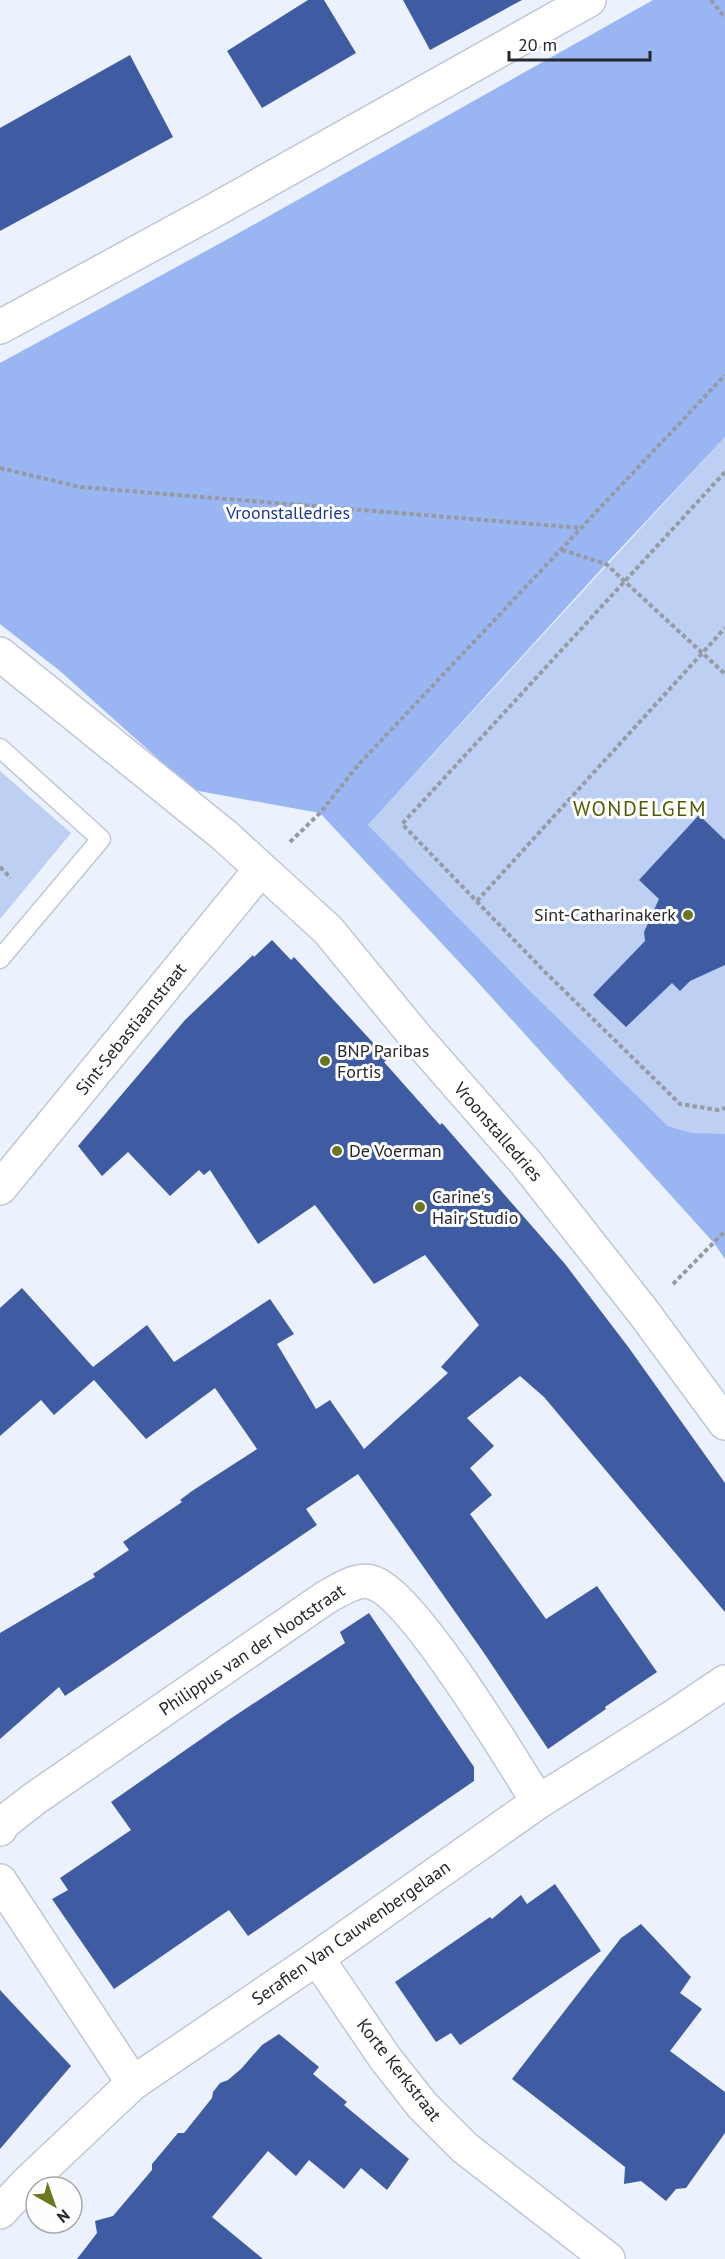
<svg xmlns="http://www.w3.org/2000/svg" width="725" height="2259" font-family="'PT Sans',sans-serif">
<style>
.green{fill:#becff4}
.forest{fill:#99b5f2}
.building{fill:#3f5ba2}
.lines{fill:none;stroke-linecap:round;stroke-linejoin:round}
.service-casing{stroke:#c0c7d6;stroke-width:21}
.minor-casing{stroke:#c0c7d6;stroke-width:36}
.path{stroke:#959aa3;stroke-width:4;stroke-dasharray:4.5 3;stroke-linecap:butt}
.service{stroke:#fff;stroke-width:18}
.minor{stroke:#fff;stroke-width:33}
.poi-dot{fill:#6c751f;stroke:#fefefe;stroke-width:2}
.labels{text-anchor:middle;stroke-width:6;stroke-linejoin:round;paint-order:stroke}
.park-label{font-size:18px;fill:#1c398f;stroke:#fefefe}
.poi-label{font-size:18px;fill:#25272d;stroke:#fefefe;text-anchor:start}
.street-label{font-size:18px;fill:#25272d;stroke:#fefefe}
.quarter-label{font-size:21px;letter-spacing:1.5px;fill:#535b05;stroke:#fefefe}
</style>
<rect width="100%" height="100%" fill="#ebf1fd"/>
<g class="green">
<polygon points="725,437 725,1134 721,1136 692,1133 668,1126 527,988 368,825"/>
<polygon points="0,771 71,833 0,919"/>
</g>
<polygon class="forest" points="653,0 725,0 725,437 606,564 368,825 527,988 668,1126 692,1133 725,1134 725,1259 714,1243 474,978 320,813 193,790 60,671 0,624 0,363 228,239"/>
<g class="building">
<polygon points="308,0 324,0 356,53 262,108 227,51"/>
<polygon points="403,0 522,0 430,50"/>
<polygon points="130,55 173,137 0,231 0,128"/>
<polygon points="699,815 725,840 725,965 690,981 680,991 672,983 626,1027 593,995 645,941 644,932 659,899 639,880"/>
<polygon points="272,940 291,960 294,957 388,1059 384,1062 440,1125 442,1123 565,1264 629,1348 725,1483 725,1612 544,1397 520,1376 467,1418 494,1446 470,1468 492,1495 470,1514 546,1619 597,1586 657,1672 605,1707 606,1709 548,1749 484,1653 358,1474 306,1509 317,1525 65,1696 59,1687 0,1739 0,1633 95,1577 93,1574 129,1550 123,1542 182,1502 180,1500 192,1491 257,1449 215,1388 146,1439 94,1380 54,1415 41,1400 0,1436 0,1308 22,1288 93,1367 147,1325 174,1362 270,1299 294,1334 277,1344 316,1409 330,1400 364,1449 448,1373 441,1367 479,1325 425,1255 374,1284 315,1205 258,1244 210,1170 204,1175 199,1170 170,1196 128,1152 102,1176 78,1146 185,1020 253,955 254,957"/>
<polygon points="369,1613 474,1767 474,1781 248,1936 229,1910 114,1989 52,1899 68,1890 60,1878 131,1830 111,1802 227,1721 345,1643 340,1632"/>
<polygon points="555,1884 601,1951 460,2045 451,2033 436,2042 395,1982 490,1917 492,1919 521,1895 527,1904"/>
<polygon points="641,1924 691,1977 680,1993 702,2009 670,2051 725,2092 725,2133 686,2188 676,2189 666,2201 641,2181 624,2184 625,2167 512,2079 621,1938"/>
<polygon points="0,1990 71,2066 0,2149"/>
<polygon points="279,2034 319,2067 313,2074 347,2102 344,2105 409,2159 387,2190 361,2168 344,2189 309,2160 296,2176 268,2151 212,2217 263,2259 77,2259 97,2233 95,2221 113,2216 152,2170 152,2164 178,2133 184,2133 212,2098 213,2092 220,2083 228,2080 241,2069 262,2045"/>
</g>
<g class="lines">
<g class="service-casing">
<polyline id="service" points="0,748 101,839 0,959"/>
</g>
<g class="minor-casing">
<g id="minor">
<polyline points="0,327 213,211 589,0"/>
<polyline points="0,654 224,835 328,930 415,1036 526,1163 644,1313 725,1423"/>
<polyline points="0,1188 261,869"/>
<path d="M 0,1829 L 2,1824 L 34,1799 L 325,1598 C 338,1591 356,1578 371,1582 C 412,1593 512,1760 538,1802"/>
<polyline points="0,1881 133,2083"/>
<polyline points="317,1958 385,2058 422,2105 465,2148 608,2259"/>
<polyline points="0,2212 27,2183 133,2083 317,1958 538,1802 676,1715 725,1682"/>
</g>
</g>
<g class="path">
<polyline points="711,0 725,18"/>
<polyline points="0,468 80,487 582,528"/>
<polyline points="725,472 402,824 544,971 680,1104 718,1110 725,1108"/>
<polyline points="562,550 606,564 725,674"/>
<polyline points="290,842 320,813 359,764 725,375"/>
<polyline points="0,867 11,878"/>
<polyline points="477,901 725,628"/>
<polyline points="673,1284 725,1231"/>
</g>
<use href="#service" class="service"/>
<use href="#minor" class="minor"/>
</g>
<g class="poi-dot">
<circle cx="688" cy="915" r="6"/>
<circle cx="325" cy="1061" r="6"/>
<circle cx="337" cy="1151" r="6"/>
<circle cx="420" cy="1207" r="6"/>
</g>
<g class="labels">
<g class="park-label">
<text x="288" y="519">Vroonstalledries</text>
</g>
<g class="poi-label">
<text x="676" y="921" text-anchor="end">Sint-Catharinakerk</text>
<text x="337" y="1057">BNP Paribas<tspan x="337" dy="21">Fortis</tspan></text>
<text x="349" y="1157">De Voerman</text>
<text x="432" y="1203">Carine's<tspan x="432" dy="21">Hair Studio</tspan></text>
</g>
<g class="street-label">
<text transform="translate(131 1029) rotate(-51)" y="6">Sint-Sebastiaanstraat</text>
<text transform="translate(498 1132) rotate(49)" y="6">Vroonstalledries</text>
<text transform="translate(252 1650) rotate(-34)" y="6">Philippus van der Nootstraat</text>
<text transform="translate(351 1933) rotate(-35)" y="6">Serafien Van Cauwenbergelaan</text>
<text transform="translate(399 2070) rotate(52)" y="6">Korte Kerkstraat</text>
</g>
<g class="quarter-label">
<text x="640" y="816">WONDELGEM</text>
</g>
</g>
<g transform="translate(54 2205) rotate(140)"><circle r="28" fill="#fefefe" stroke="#a7a8aa" stroke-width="1.5"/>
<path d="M0-4.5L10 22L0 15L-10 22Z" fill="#6c751f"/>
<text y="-9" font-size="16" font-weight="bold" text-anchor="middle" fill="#25272d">N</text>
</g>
<path d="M509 51v9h141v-9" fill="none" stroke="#25272d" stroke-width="3"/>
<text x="518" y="51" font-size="18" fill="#25272d" stroke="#fefefe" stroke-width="4.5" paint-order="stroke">20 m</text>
</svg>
